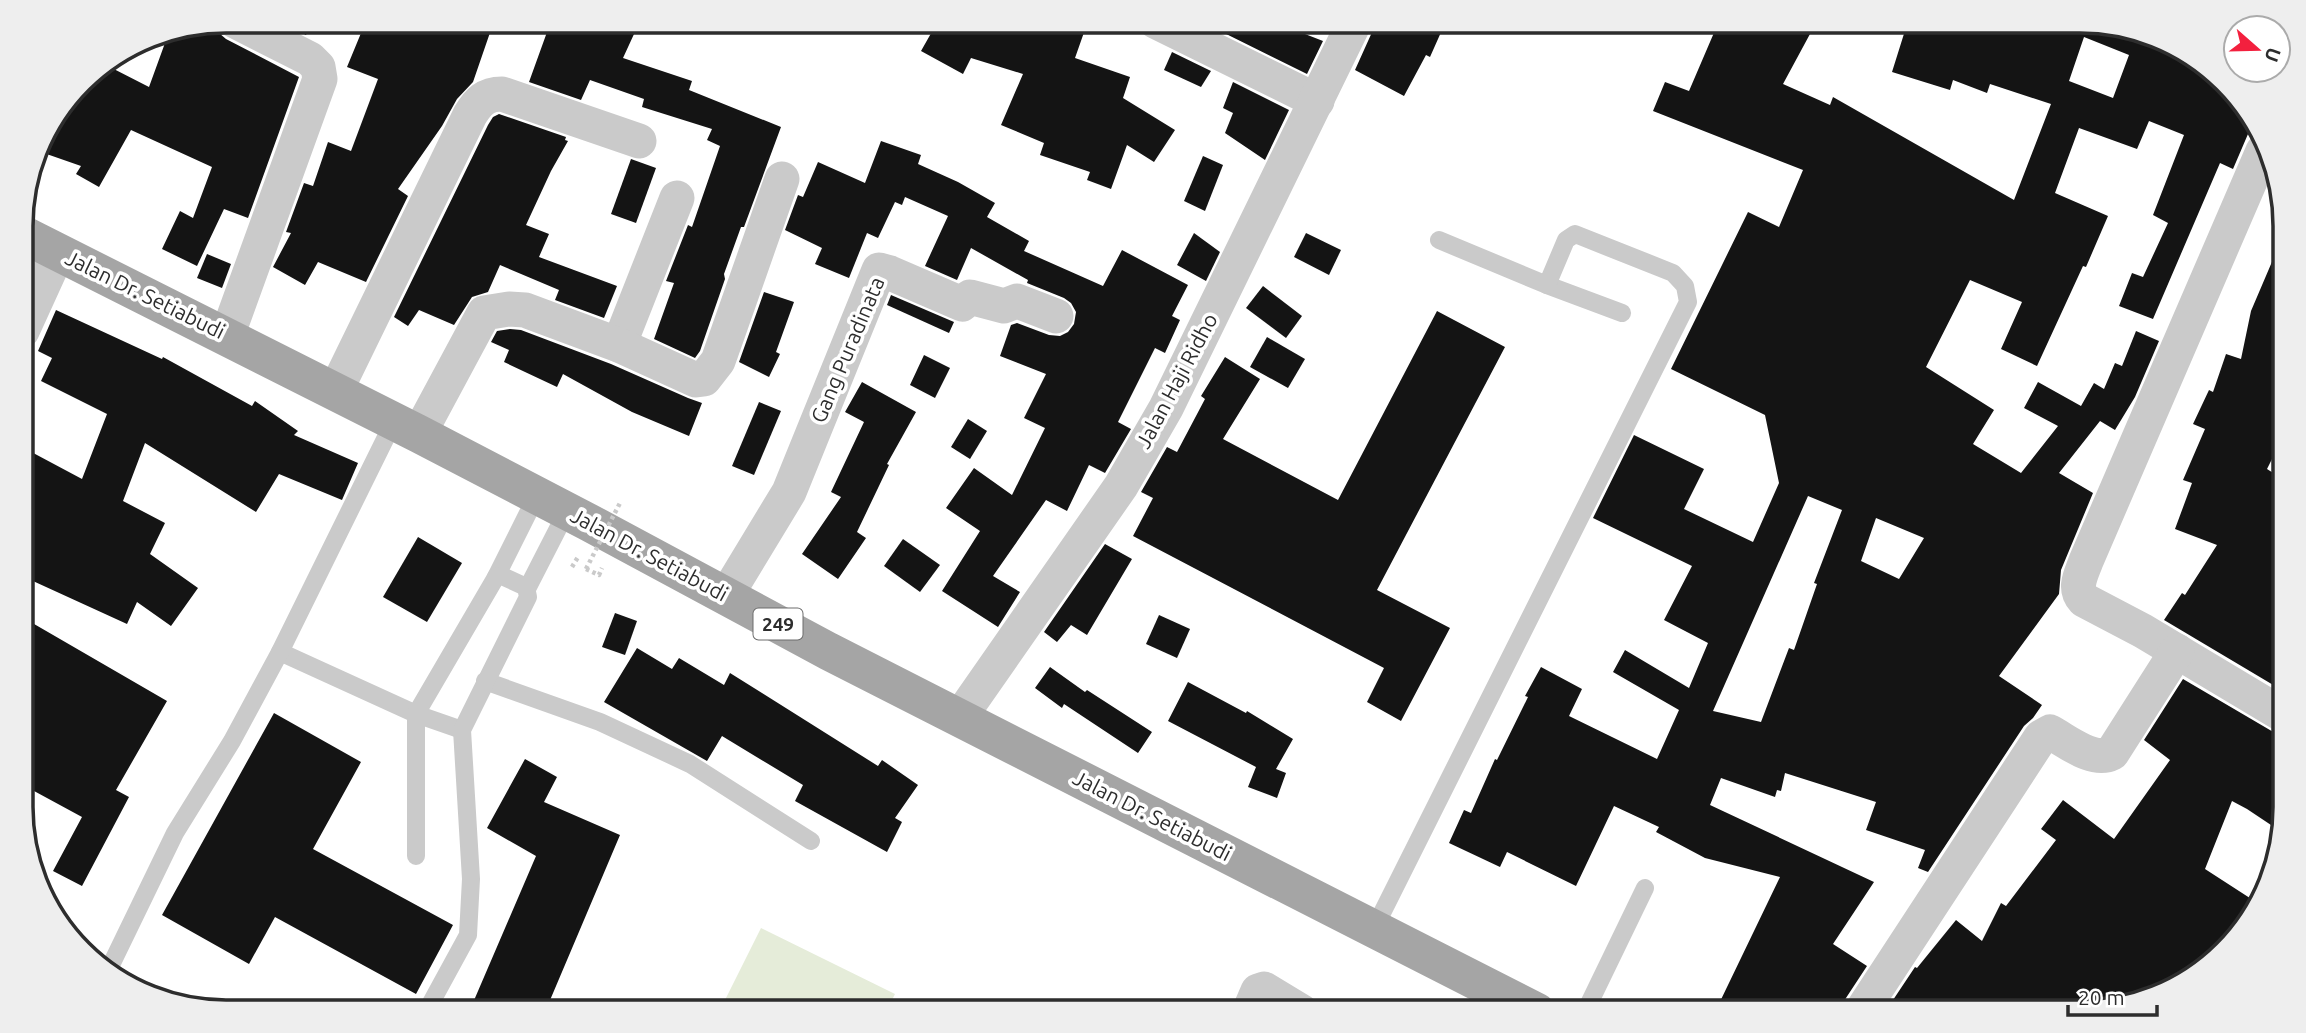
<svg xmlns="http://www.w3.org/2000/svg" width="2306" height="1033" font-family="Ubuntu,sans-serif">
<style>
.green{fill:#e5ecd9}
.building{fill:#141414;fill-rule:evenodd}
.lines{fill:none;stroke-linecap:round;stroke-linejoin:round}
.path{stroke:#cacaca;stroke-width:4.5;stroke-dasharray:3.5 3.5;stroke-linecap:butt}
.lane{stroke:#cacaca;stroke-width:18}
.street{stroke:#cacaca;stroke-width:35}
.primary{stroke:#a5a5a5;stroke-width:38}
.path-bridge{stroke:#cacaca;stroke-width:4.5;stroke-dasharray:3.5 3.5;stroke-linecap:butt}
.labels{text-anchor:middle;stroke-width:7;stroke-linejoin:round;paint-order:stroke}
.shield{fill:#fff;stroke:#6c6c6c;stroke-width:2}
.shield-label{font-size:19px;font-weight:bold;fill:#2d2d2d}
.street-label{font-size:21px;fill:#2d2d2d;stroke:#fff}
.rim{fill:none;stroke:#2d2d2d;stroke-width:3.5}
</style>
<rect width="100%" height="100%" fill="#fff"/>
<polygon class="green" points="761,928 895,994 886,1012 719,1012"/>
<g class="building">
<polygon points="280,21 312,21 306,35"/>
<polygon points="366,21 379,21 408,33 412,21 494,21 473,82 457,99 442,126 398,189 408,196 366,282 318,262 305,285 273,267 291,233 286,232 304,183 313,186 328,142 351,151 378,79 347,67"/>
<polygon points="551,21 640,21 623,58 692,81 689,90 781,127 744,227 741,227 724,274 725,279 700,351 695,358 654,339 674,283 666,281 688,225 692,227 720,146 707,140 712,129 642,107 644,99 590,80 581,100 529,82"/>
<polygon points="938,21 1088,21 1075,58 1130,77 1123,98 1175,130 1154,162 1127,145 1111,189 1087,180 1090,172 1040,155 1044,143 1001,125 1023,74 971,58 963,74 921,51"/>
<polygon points="1200,21 1311,21 1305,34 1323,41 1307,74"/>
<polygon points="1375,21 1446,21 1430,57 1426,55 1404,96 1355,70 1373,30"/>
<path d="M 1719,21 L 1730,21 L 1762,34 L 1769,21 L 1817,21 L 1783,84 L 1830,105 L 1833,97 L 2014,200 L 2051,104 L 1990,84 L 1987,93 L 1953,80 L 1950,90 L 1892,72 L 1908,21 L 2079,21 L 2158,37 L 2243,102 L 2251,122 L 2251,127 L 2233,169 L 2220,163 L 2153,319 L 2119,306 L 2132,273 L 2143,277 L 2168,223 L 2153,215 L 2184,135 L 2149,121 L 2137,149 L 2079,128 L 2055,193 L 2108,216 L 2086,267 L 2083,266 L 2037,366 L 2001,349 L 2022,302 L 1970,280 L 1926,367 L 1994,410 L 1973,444 L 2021,473 L 2058,426 L 2024,408 L 2038,382 L 2081,406 L 2094,383 L 2104,389 L 2115,363 L 2122,366 L 2136,331 L 2159,341 L 2135,397 L 2115,430 L 2100,421 L 2059,473 L 2093,493 L 2061,570 L 2059,594 L 1999,676 L 2042,705 L 2033,718 L 2024,726 L 1928,872 L 1918,868 L 1925,850 L 1866,830 L 1876,802 L 1785,773 L 1781,791 L 1777,790 L 1775,797 L 1721,778 L 1710,805 L 1874,882 L 1833,944 L 1867,966 L 1844,1001 L 1841,1012 L 1768,1012 L 1752,1003 L 1747,1012 L 1715,1012 L 1780,877 L 1705,858 L 1656,832 L 1659,827 L 1614,806 L 1576,886 L 1507,852 L 1500,867 L 1449,843 L 1464,810 L 1471,813 L 1495,759 L 1497,760 L 1528,697 L 1525,696 L 1541,667 L 1582,689 L 1569,716 L 1657,759 L 1679,710 L 1613,672 L 1625,650 L 1689,688 L 1708,643 L 1664,620 L 1692,566 L 1593,518 L 1634,435 L 1704,469 L 1684,509 L 1753,542 L 1779,483 L 1765,415 L 1671,369 L 1748,212 L 1779,227 L 1803,170 L 1653,111 L 1665,82 L 1689,91 ZM 2084,37 L 2129,55 L 2113,98 L 2069,81 ZM 1808,496 L 1842,510 L 1814,583 L 1817,584 L 1794,650 L 1789,648 L 1761,722 L 1713,711 ZM 1876,518 L 1924,538 L 1899,579 L 1861,561 Z"/>
<polygon points="215,23 219,33 226,39 299,77 248,218 224,209 197,266 162,249 180,211 193,218 212,167 131,130 99,187 76,174 81,166 38,151 42,135 91,72 104,64 149,87 169,32"/>
<polygon points="1172,52 1211,71 1201,87 1164,70"/>
<polygon points="1233,82 1289,110 1265,160 1225,133 1233,113 1223,108"/>
<polygon points="499,114 566,137 565,140 568,141 551,171 526,225 549,234 539,257 617,286 604,318 555,300 559,290 500,265 488,292 472,297 454,325 419,310 408,326 394,317 488,125 493,117"/>
<polygon points="881,141 921,155 918,164 958,182 995,203 987,217 1029,241 1024,251 1103,286 1122,250 1188,285 1172,316 1180,320 1165,353 1155,348 1118,422 1131,429 1105,473 1089,465 1067,511 1046,500 993,576 1020,592 998,627 942,591 980,531 946,508 974,468 1012,495 1045,428 1024,418 1046,374 1000,356 1011,325 1017,323 1049,335 1060,336 1068,332 1074,324 1076,312 1071,303 1064,298 1027,283 1028,280 971,248 957,280 925,266 948,216 905,197 902,205 895,202 878,238 867,233 849,278 815,264 822,248 785,230 798,195 803,197 818,162 865,183"/>
<polygon points="1203,156 1223,165 1205,211 1184,201"/>
<polygon points="631,159 656,168 636,223 611,214"/>
<polygon points="1194,233 1220,252 1206,281 1177,265"/>
<polygon points="1306,233 1341,250 1329,275 1294,257"/>
<polygon points="2283,236 2284,435 2267,469 2284,480 2285,692 2164,620 2182,593 2185,595 2217,545 2175,529 2192,483 2183,480 2205,429 2193,424 2209,390 2213,392 2226,354 2241,359 2251,311"/>
<polygon points="207,254 231,264 222,288 197,278"/>
<polygon points="1263,286 1302,316 1286,338 1246,308"/>
<polygon points="764,292 794,302 776,352 780,354 769,377 739,362"/>
<polygon points="891,295 954,322 949,333 887,305"/>
<polygon points="56,310 162,359 163,357 252,406 255,401 298,431 294,435 358,463 342,500 279,474 256,512 145,443 123,501 165,523 150,554 198,588 171,626 137,602 127,624 22,576 22,447 82,479 107,414 41,381 52,358 38,351"/>
<polygon points="1437,311 1505,347 1377,590 1450,628 1401,721 1367,702 1384,668 1133,536 1153,498 1141,492 1167,447 1177,452 1205,399 1201,396 1225,357 1260,379 1223,439 1338,500"/>
<polygon points="510,329 521,330 611,364 688,398 702,403 689,436 632,412 563,374 557,387 504,362 509,350 491,342 497,331"/>
<polygon points="1267,337 1305,359 1288,388 1250,367"/>
<polygon points="924,355 950,368 935,398 910,385"/>
<polygon points="862,382 916,412 887,464 889,465 857,532 866,538 838,579 802,554 841,497 831,492 864,422 845,412"/>
<polygon points="759,402 781,411 754,475 732,466"/>
<polygon points="968,419 987,431 970,459 951,447"/>
<polygon points="418,537 462,563 427,622 383,597"/>
<polygon points="903,539 940,565 920,592 884,566"/>
<polygon points="1105,544 1132,559 1087,635 1071,625 1057,642 1044,632"/>
<polygon points="615,613 637,621 625,655 602,647"/>
<polygon points="1159,615 1190,629 1177,658 1146,644"/>
<polygon points="22,617 167,701 116,790 129,797 82,886 53,871 82,817 23,785"/>
<polygon points="637,648 672,669 679,658 724,685 730,673 878,766 882,760 918,785 895,818 902,822 887,852 795,801 803,785 722,736 707,761 604,702"/>
<polygon points="1050,667 1085,692 1087,690 1152,732 1138,753 1064,704 1062,708 1035,688"/>
<polygon points="2183,679 2275,733 2285,736 2285,807 2280,831 2247,809 2232,801 2205,869 2256,902 2194,977 2092,1012 1885,1012 1915,967 1917,968 1956,920 1982,941 2001,903 2006,906 2056,840 2041,829 2063,800 2114,839 2170,760 2144,740"/>
<polygon points="1188,682 1246,713 1247,711 1293,739 1276,769 1286,773 1277,798 1248,787 1256,767 1168,721"/>
<polygon points="274,713 361,762 313,849 453,925 416,994 275,917 249,964 162,915"/>
<polygon points="525,759 557,777 544,802 620,835 545,1012 469,1012 536,856 487,828"/>
</g>
<g class="lines">
<g class="path">
<polyline points="572,567 578,557"/>
<polyline points="586,569 599,575 602,568"/>
</g>
<g class="lane">
<polyline points="1547,285 1622,313"/>
<polyline points="496,577 537,495"/>
<polyline points="527,589 567,511"/>
<polyline points="280,652 416,714 462,730"/>
<polyline points="485,681 600,722 690,764 811,841"/>
<polyline points="416,856 416,714 496,577 502,576 526,587 528,597 462,730 471,879 468,935 426,1012"/>
<polyline points="1374,929 1688,302 1685,286 1673,273 1575,234 1566,240 1547,285 1439,240"/>
<polyline points="110,967 175,833 232,741 280,652 394,421"/>
<polyline points="1585,1012 1645,888"/>
</g>
<g class="street">
<polyline points="1155,21 1317,101"/>
<path d="M 2263,151 L 2086,561 C 2081,575 2073,588 2084,600 L 2143,631 L 2285,716"/>
<polyline points="22,331 58,252"/>
<polyline points="227,336 320,79 318,67 310,59 235,21"/>
<polyline points="619,345 677,198"/>
<path d="M 335,392 L 470,115 C 478,102 485,94 502,94 L 639,141"/>
<polyline points="419,434 484,313 509,309 525,310 619,345 696,380 704,379 718,361 782,179"/>
<polyline points="726,596 789,492 879,270 890,273 962,304 970,297 1004,306 1017,301 1056,316"/>
<polyline points="960,717 1121,486 1166,408 1355,21"/>
<polyline points="1249,1012 1258,991 1264,989 1302,1012"/>
<path d="M 1861,1012 L 2041,737 L 2050,732 C 2067,741 2093,763 2112,753 L 2177,651"/>
</g>
<polyline class="primary" points="22,234 419,434 588,522 828,651 1537,1012"/>
<polyline class="path-bridge" points="586,569 620,503"/>
</g>
<g class="labels">
<rect class="shield" x="753.5" y="608.5" width="49" height="31" rx="5"/>
<g class="shield-label">
<text x="778" y="631">249</text>
</g>
<g class="street-label">
<text transform="translate(145 295) rotate(26)" y="7">Jalan Dr. Setiabudi</text>
<text transform="translate(848 350) rotate(-67)" y="7">Gang Puradinata</text>
<text transform="translate(1177 381) rotate(-62)" y="7">Jalan Haji Ridho</text>
<text transform="translate(649 555) rotate(28)" y="7">Jalan Dr. Setiabudi</text>
<text transform="translate(1152 816) rotate(27)" y="7">Jalan Dr. Setiabudi</text>
</g>
</g>
<path d="M0 0H2306V1033H0ZM226 33H2080A193 193 0 0 1 2273 226V807A193 193 0 0 1 2080 1000H226A193 193 0 0 1 33 807V226A193 193 0 0 1 226 33Z" fill="#eee" fill-rule="evenodd"/>
<path class="rim" d="M226 33H2080A193 193 0 0 1 2273 226V807A193 193 0 0 1 2080 1000H226A193 193 0 0 1 33 807V226A193 193 0 0 1 226 33Z"/>
<g transform="translate(2257 49) rotate(110)"><circle r="33" fill="#ffffff" stroke="#ababab" stroke-width="2"/>
<path d="M0-5L12 26L0 18L-12 26Z" fill="#f3203e"/>
<text y="-10" font-size="19" font-weight="bold" text-anchor="middle" fill="#2d2d2d">U</text>
</g>
<path d="M2068 1005v10h89v-10" fill="none" stroke="#2d2d2d" stroke-width="3.5"/>
<text x="2078" y="1005" font-size="21" fill="#2d2d2d" stroke="#ffffff" stroke-width="5" paint-order="stroke">20 m</text>
</svg>
